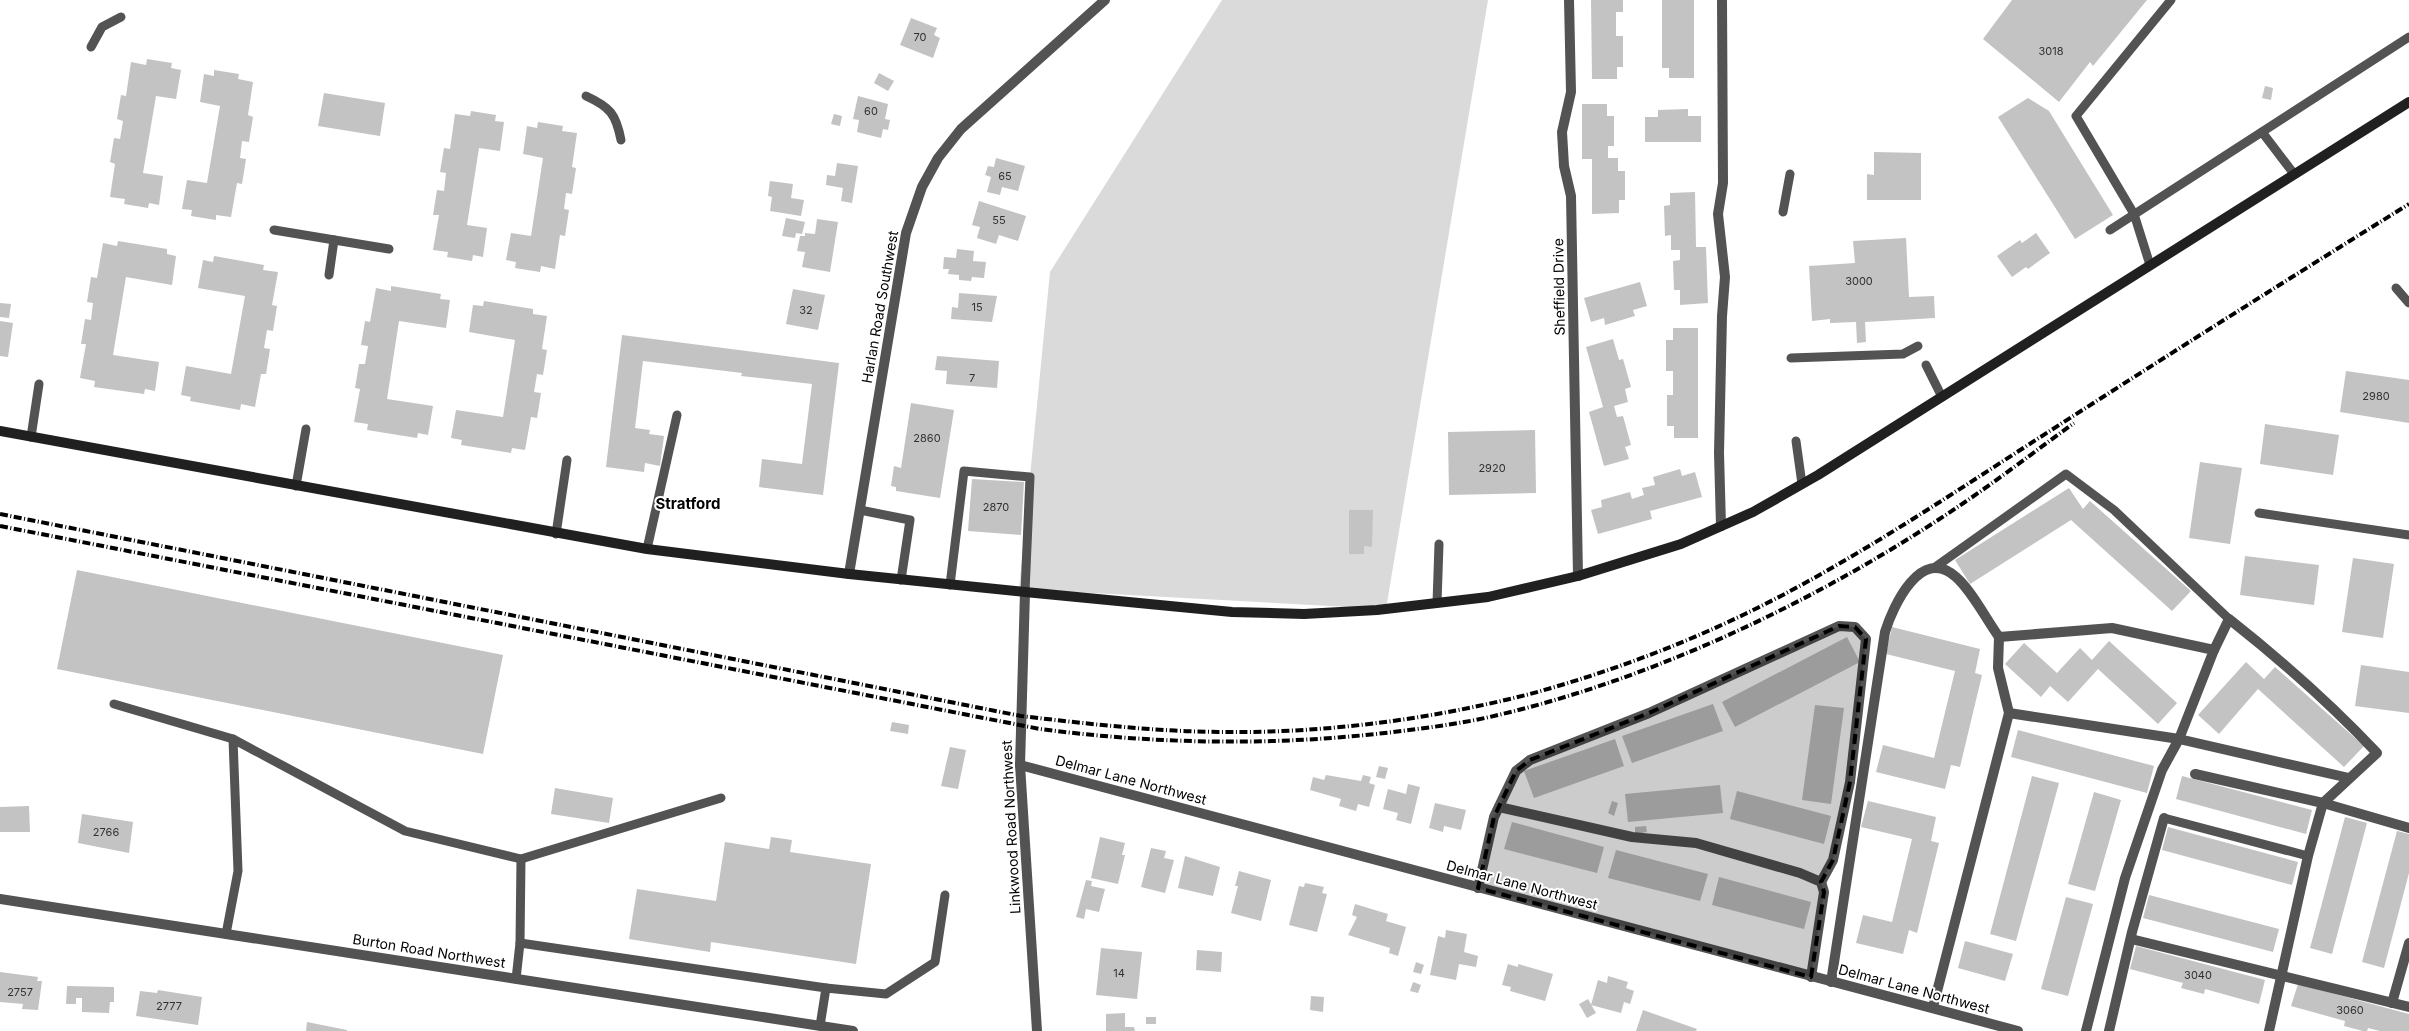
<svg xmlns="http://www.w3.org/2000/svg" width="2409" height="1031" font-family="Inter,sans-serif">
<style>
.green{fill:#dadada}
.building{fill:#c3c3c3}
.lines{fill:none;stroke-linecap:round;stroke-linejoin:round}
.service{stroke:#535353;stroke-width:9}
.minor{stroke:#535353;stroke-width:10}
.tertiary{stroke:#535353;stroke-width:10}
.secondary{stroke:#202020;stroke-width:10}
.rail{stroke:#000;stroke-width:4;stroke-dasharray:8 2.5 1 2.5;stroke-linecap:butt}
.marked{fill:#000;fill-opacity:0.2;stroke:#000;stroke-width:4;stroke-dasharray:10 6;stroke-linejoin:round}
.labels{text-anchor:middle;stroke-width:4;stroke-linejoin:round;paint-order:stroke}
.number-label{font-size:11px;fill:#313131}
.street-label{font-size:14px;fill:#000;stroke:#fff}
.neighbourhood-label{font-size:15px;font-weight:bold;fill:#000;stroke:#fff}
</style>
<rect width="100%" height="100%" fill="#fff"/>
<polygon class="green" points="1222,0 1488,0 1386,609 1019,589 1050,272"/>
<g class="building">
<polygon points="1591,0 1623,0 1623,12 1616,12 1616,36 1623,36 1623,67 1617,67 1617,79 1592,79"/>
<polygon points="1662,0 1694,0 1694,78 1669,78 1669,68 1662,68"/>
<polygon points="2012,0 2147,0 2093,66 2090,62 2059,102 1983,39"/>
<polygon points="911,18 937,28 934,35 940,38 933,58 900,45"/>
<polygon points="147,59 172,63 171,68 181,70 176,99 156,96 143,173 163,176 159,205 149,203 148,208 124,204 125,199 110,197 115,164 110,162 114,138 120,139 123,121 117,119 121,95 126,96 131,62 146,65"/>
<polygon points="214,70 239,74 238,79 253,82 248,115 253,117 249,142 242,141 240,158 246,159 242,184 237,183 231,217 216,215 216,220 191,216 192,210 182,209 187,180 207,183 220,106 200,102 204,74 214,76"/>
<polygon points="879,73 894,81 888,91 874,83"/>
<polygon points="2265,86 2273,88 2271,100 2262,98"/>
<polygon points="324,93 385,103 380,136 318,126"/>
<polygon points="858,96 888,104 885,119 890,120 888,130 883,129 881,138 857,132 859,120 853,119"/>
<polygon points="2028,98 2049,111 2113,215 2075,239 1998,117"/>
<polygon points="1582,104 1607,104 1607,116 1614,116 1614,146 1608,146 1608,158 1618,158 1618,171 1625,171 1625,200 1619,200 1619,213 1592,214 1592,159 1582,159"/>
<polygon points="1688,109 1688,116 1701,116 1701,142 1645,142 1645,117 1658,117 1658,110"/>
<polygon points="471,111 496,115 495,121 504,122 500,151 479,148 467,225 487,228 483,257 473,255 472,261 447,257 448,252 433,250 439,215 433,215 437,190 444,191 446,173 440,172 444,148 450,149 455,114 470,116"/>
<polygon points="834,114 842,116 840,126 831,124"/>
<polygon points="538,122 563,126 562,131 577,133 572,167 576,168 572,194 566,193 564,209 569,210 565,236 560,235 555,269 541,266 540,272 515,268 516,262 506,260 511,233 531,236 543,158 523,154 527,126 537,128"/>
<polygon points="1874,152 1921,153 1921,200 1867,200 1867,174 1874,175"/>
<polygon points="996,158 1025,166 1018,191 1002,187 1000,195 987,192 991,177 985,175 988,166 994,167"/>
<polygon points="837,163 858,166 852,203 841,201 843,188 826,185 827,175 835,176"/>
<polygon points="770,181 793,184 791,198 804,200 801,216 770,211 772,197 768,196"/>
<polygon points="1695,192 1696,247 1706,247 1708,303 1680,305 1680,290 1674,290 1673,261 1680,260 1680,250 1671,250 1671,235 1665,236 1664,206 1670,205 1670,193"/>
<polygon points="979,201 1026,216 1018,241 999,235 996,244 977,238 980,227 972,225"/>
<polygon points="786,218 805,222 802,234 796,233 795,238 782,236"/>
<polygon points="817,219 838,222 830,272 802,267 805,252 797,251 800,236 805,236 805,233 815,234"/>
<polygon points="2036,233 2050,253 2028,269 2026,267 2012,277 1997,256 2020,240 2022,243"/>
<polygon points="1906,238 1909,297 1934,296 1935,318 1865,322 1866,342 1857,343 1856,322 1830,323 1830,319 1812,321 1809,266 1855,263 1853,241"/>
<polygon points="118,241 167,249 167,254 176,256 172,285 126,277 113,355 159,362 155,391 145,389 144,394 94,387 95,381 80,378 86,344 81,344 85,319 91,320 93,303 87,302 91,277 97,278 103,243 117,246"/>
<polygon points="957,249 974,251 973,261 986,262 984,278 972,277 971,281 959,280 959,275 948,274 949,269 943,269 944,257 956,258"/>
<polygon points="214,256 264,265 263,270 278,272 272,305 277,306 273,331 267,330 264,348 270,349 266,374 261,374 255,407 241,404 240,410 190,401 191,397 181,395 186,366 231,374 245,296 198,288 203,260 213,262"/>
<polygon points="1640,282 1647,306 1633,310 1635,316 1605,325 1604,318 1591,322 1584,298"/>
<polygon points="391,286 441,294 440,299 450,300 446,328 399,321 387,399 433,406 428,435 418,433 417,438 367,430 368,424 354,422 360,389 355,388 359,364 365,364 368,346 361,345 365,321 370,322 376,288 391,291"/>
<polygon points="793,289 825,295 818,330 786,324"/>
<polygon points="959,293 997,296 992,322 951,319 952,307 958,308"/>
<polygon points="484,301 533,309 533,314 547,316 542,349 547,350 543,375 537,374 534,392 541,393 537,418 531,417 525,450 512,448 511,453 461,445 462,440 451,438 456,410 503,417 515,340 469,332 473,305 483,306"/>
<polygon points="0,303 11,304 9,318 0,317"/>
<polygon points="0,321 13,323 8,357 0,356"/>
<polygon points="1673,328 1698,328 1698,438 1674,438 1674,426 1667,426 1667,395 1673,395 1673,371 1666,371 1666,340 1673,340"/>
<polygon points="622,335 839,363 823,495 759,487 762,459 802,464 812,384 741,376 742,373 643,361 635,428 650,430 649,434 664,436 660,466 645,463 644,472 606,467"/>
<polygon points="1613,339 1619,360 1623,359 1631,387 1625,389 1628,402 1614,406 1617,417 1623,416 1631,445 1625,447 1629,459 1604,466 1589,412 1603,407 1586,347"/>
<polygon points="937,356 999,361 997,388 946,384 947,371 935,370"/>
<polygon points="2346,371 2409,380 2409,423 2340,412"/>
<polygon points="911,403 954,410 940,498 896,491 896,487 891,486 894,466 901,468"/>
<polygon points="2265,424 2339,435 2333,475 2260,464"/>
<polygon points="1535,430 1536,493 1449,495 1448,432"/>
<polygon points="2200,462 2242,468 2230,544 2189,538"/>
<polygon points="1680,469 1682,476 1695,472 1702,497 1650,511 1652,519 1598,534 1591,510 1602,507 1601,500 1630,492 1632,499 1644,495 1642,488 1655,485 1653,477"/>
<polygon points="972,479 1024,482 1021,535 968,531"/>
<polygon points="2069,488 2083,509 2090,501 2191,591 2172,611 2071,520 1970,584 1955,560"/>
<polygon points="1349,510 1373,510 1372,547 1364,546 1364,554 1349,554"/>
<polygon points="2245,556 2319,565 2314,605 2240,595"/>
<polygon points="2353,558 2394,564 2383,638 2342,632"/>
<polygon points="77,570 503,655 483,754 57,669"/>
<polygon points="1892,627 1980,649 1975,673 1982,675 1960,767 1951,765 1945,789 1876,772 1883,745 1934,758 1955,671 1886,654"/>
<polygon points="1847,637 1860,662 1735,727 1722,702"/>
<polygon points="2109,641 2177,703 2158,724 2098,669 2068,702 2050,686 2041,697 2005,664 2024,643 2057,673 2080,648 2092,660"/>
<polygon points="2246,662 2264,679 2275,667 2364,746 2344,767 2258,689 2219,734 2198,715"/>
<polygon points="2361,665 2409,672 2409,713 2355,706"/>
<polygon points="1713,704 1723,731 1632,763 1622,736"/>
<polygon points="1815,705 1844,708 1831,804 1802,800"/>
<polygon points="892,722 909,725 908,734 890,731"/>
<polygon points="2018,730 2154,766 2147,793 2011,757"/>
<polygon points="1615,739 1624,766 1534,798 1524,771"/>
<polygon points="950,747 966,750 958,789 941,786"/>
<polygon points="1379,766 1388,768 1385,779 1376,777"/>
<polygon points="1326,775 1361,781 1363,775 1371,777 1369,783 1375,785 1369,807 1358,804 1356,811 1339,806 1341,799 1310,790 1313,777 1324,780"/>
<polygon points="2032,776 2059,783 2016,941 1990,934"/>
<polygon points="2182,776 2312,810 2306,834 2176,799"/>
<polygon points="1408,784 1420,787 1411,824 1396,820 1398,813 1383,809 1388,789 1406,794"/>
<polygon points="1720,785 1723,813 1628,822 1625,794"/>
<polygon points="555,788 613,798 609,823 551,814"/>
<polygon points="1737,791 1831,816 1824,844 1730,819"/>
<polygon points="2094,792 2121,800 2095,891 2068,884"/>
<polygon points="1612,801 1618,803 1614,816 1608,813"/>
<polygon points="1868,801 1936,817 1931,841 1939,843 1917,933 1909,930 1903,954 1856,943 1863,915 1892,922 1912,839 1861,827"/>
<polygon points="1435,803 1466,810 1461,830 1444,826 1443,832 1429,828"/>
<polygon points="29,806 30,832 0,832 0,807"/>
<polygon points="82,814 133,822 129,853 78,843"/>
<polygon points="2345,817 2367,823 2332,954 2310,948"/>
<polygon points="1512,822 1604,847 1597,873 1504,849"/>
<polygon points="1646,826 1647,832 1635,834 1635,827"/>
<polygon points="2168,827 2298,862 2292,885 2162,850"/>
<polygon points="2397,831 2409,834 2409,873 2384,968 2362,962"/>
<polygon points="771,837 792,840 790,852 871,864 856,964 711,942 710,952 629,939 637,889 716,901 725,842 769,849"/>
<polygon points="1100,837 1125,843 1122,855 1125,855 1118,884 1091,878"/>
<polygon points="1151,848 1166,851 1164,858 1174,860 1165,893 1141,887"/>
<polygon points="1616,850 1708,874 1700,901 1608,878"/>
<polygon points="1185,856 1220,867 1213,896 1178,888"/>
<polygon points="1239,871 1271,880 1261,921 1231,913 1238,886 1235,886"/>
<polygon points="1719,877 1811,902 1804,929 1712,905"/>
<polygon points="1086,880 1092,881 1091,886 1105,889 1099,912 1086,909 1084,919 1076,917"/>
<polygon points="1305,883 1324,887 1322,893 1327,894 1317,932 1289,925 1299,886 1304,887"/>
<polygon points="2149,895 2279,929 2273,952 2143,918"/>
<polygon points="2066,897 2093,904 2068,996 2041,989"/>
<polygon points="1355,904 1388,914 1386,921 1406,927 1398,956 1389,953 1390,948 1348,935 1357,917 1352,915"/>
<polygon points="1446,930 1467,934 1464,952 1478,956 1476,967 1459,964 1456,980 1430,975 1438,936 1445,938"/>
<polygon points="1965,941 2013,954 2005,981 1958,968"/>
<polygon points="2136,946 2265,980 2259,1004 2205,989 2204,994 2181,988 2183,983 2130,969"/>
<polygon points="1101,948 1142,952 1137,999 1096,995"/>
<polygon points="1197,950 1222,952 1221,972 1196,970"/>
<polygon points="1416,962 1424,965 1421,974 1413,972"/>
<polygon points="1508,964 1518,967 1518,964 1553,974 1545,1001 1510,991 1511,987 1502,985"/>
<polygon points="0,972 38,977 37,981 42,981 38,1010 22,1009 23,1004 0,1002"/>
<polygon points="1608,976 1628,982 1626,988 1634,991 1630,1004 1624,1002 1621,1013 1591,1005 1598,980 1607,983"/>
<polygon points="1413,982 1421,985 1418,993 1410,991"/>
<polygon points="2298,984 2409,1014 2409,1031 2380,1031 2368,1028 2367,1031 2363,1031 2344,1026 2345,1021 2291,1006"/>
<polygon points="67,986 114,987 114,1002 110,1002 109,1013 82,1012 82,998 76,998 76,1004 66,1004"/>
<polygon points="158,990 202,997 198,1025 136,1016 140,991 157,993"/>
<polygon points="1311,996 1324,997 1323,1012 1310,1010"/>
<polygon points="1588,999 1596,1013 1587,1018 1579,1004"/>
<polygon points="1643,1010 1697,1029 1696,1031 1636,1031"/>
<polygon points="1125,1013 1125,1027 1134,1027 1135,1031 1106,1031 1106,1014"/>
<rect x="1146" y="1017" width="10" height="7"/>
<polygon points="307,1022 347,1030 347,1031 306,1031"/>
</g>
<g class="lines">
<g class="service">
<polyline points="91,47 102,27 121,17"/>
<path d="M 586,96 C 610,107 616,114 621,140"/>
<polyline points="2262,132 2294,174"/>
<polyline points="1783,212 1790,174"/>
<polyline points="274,230 389,249"/>
<polyline points="2110,230 2409,37"/>
<polyline points="2150,265 2134,214 2076,116 2171,0"/>
<polyline points="329,275 334,240"/>
<polyline points="2396,288 2409,303"/>
<polyline points="1791,358 1903,354 1918,346"/>
<polyline points="1926,365 1942,397"/>
<polyline points="31,437 39,384"/>
<polyline points="1796,441 1802,484"/>
<polyline points="296,486 306,429"/>
<polyline points="860,510 910,520 901,580"/>
<polyline points="2259,513 2409,535"/>
<polyline points="556,534 567,460"/>
<polyline points="647,549 677,415"/>
<polyline points="1934,568 2066,474 2114,510 2229,619"/>
<polyline points="950,585 964,471 1030,477 1025,592"/>
<polyline points="1437,603 1439,544"/>
<polyline points="114,704 233,739 238,871 226,934"/>
<polyline points="233,739 405,831 521,859 520,943 516,979"/>
<polyline points="2164,818 2308,856"/>
<polyline points="521,859 721,798"/>
<polyline points="520,943 826,988 820,1026"/>
<polyline points="826,988 886,994 935,962 945,895"/>
</g>
<g class="minor">
<polyline points="1569,0 1571,92 1562,132 1564,166 1571,196 1578,576"/>
<polyline points="1721,526 1719,453 1722,316 1725,277 1718,214 1723,183 1722,0"/>
<polyline points="849,574 906,233 922,187 938,158 961,129 1105,0"/>
<path d="M 2214,650 L 2229,619 C 2281,660 2331,704 2377,753 L 2323,803 L 2308,856 L 2269,1031"/>
<polyline points="2009,713 2179,739 2349,778"/>
<polyline points="2195,774 2323,803 2409,828"/>
<polyline points="1499,807 1632,837 1696,843 1800,873 1821,882 1824,892 1811,977"/>
<polyline points="1478,888 1494,817 1516,771 1530,760 1649,713 1839,626 1855,627 1866,639 1850,782 1833,860 1821,882"/>
<polyline points="2131,939 2409,1007"/>
<path d="M 1831,982 L 1885,632 C 1893,606 1921,545 1956,577 C 1972,591 1986,619 1999,637 L 2112,628 L 2214,650 L 2179,739 L 2162,770 L 2125,878 L 2086,1031"/>
<polyline points="2392,1003 2409,943"/>
<polyline points="1933,1007 2009,713 1998,668 1999,637"/>
<polyline points="2109,1031 2132,932 2164,818"/>
</g>
<g class="tertiary">
<polyline points="1025,592 1020,765 1037,1031"/>
<polyline points="1020,765 2018,1031"/>
<polyline points="0,899 853,1031"/>
</g>
<polyline class="secondary" points="0,431 647,549 849,574 1025,592 1232,612 1304,614 1377,610 1488,597 1578,576 1681,544 1753,512 1818,475 2409,102"/>
<g class="rail">
<path d="M 0,514 L 1021,716 C 1089,724 1158,732 1227,732 C 1327,733 1432,719 1530,694 C 1603,674 1677,647 1745,614 C 1851,563 1954,492 2053,429 C 2171,353 2290,278 2409,204"/>
<path d="M 0,526 L 1040,729 C 1155,744 1270,746 1385,733 C 1418,729 1452,725 1485,718 C 1652,681 1824,598 1965,502 C 2002,477 2038,449 2074,423"/>
</g>
</g>
<path class="marked" d="M 1839,626 L 1855,627 L 1866,639 L 1850,782 L 1833,860 L 1821,882 L 1824,892 L 1811,977 L 1478,888 L 1494,817 L 1516,771 L 1530,760 L 1649,713 Z"/>
<g class="labels">
<g class="number-label">
<text x="920" y="41">70</text>
<text x="2051" y="55">3018</text>
<text x="871" y="115">60</text>
<text x="1005" y="180">65</text>
<text x="999" y="224">55</text>
<text x="1859" y="285">3000</text>
<text x="977" y="311">15</text>
<text x="806" y="314">32</text>
<text x="972" y="382">7</text>
<text x="2376" y="400">2980</text>
<text x="927" y="442">2860</text>
<text x="1492" y="472">2920</text>
<text x="996" y="511">2870</text>
<text x="106" y="836">2766</text>
<text x="1119" y="977">14</text>
<text x="2198" y="979">3040</text>
<text x="20" y="996">2757</text>
<text x="169" y="1010">2777</text>
<text x="2350" y="1014">3060</text>
</g>
<g class="street-label">
<text transform="translate(1559 287) rotate(-91)" y="5">Sheffield Drive</text>
<text transform="translate(880 307) rotate(-80)" y="5">Harlan Road Southwest</text>
<text transform="translate(1131 780) rotate(15)" y="5">Delmar Lane Northwest</text>
<text transform="translate(1011 827) rotate(-93)" y="5">Linkwood Road Northwest</text>
<text transform="translate(1522 885) rotate(15)" y="5">Delmar Lane Northwest</text>
<text transform="translate(429 951) rotate(9)" y="5">Burton Road Northwest</text>
<text transform="translate(1914 989) rotate(15)" y="5">Delmar Lane Northwest</text>
</g>
<g class="neighbourhood-label">
<text x="688" y="509">Stratford</text>
</g>
</g>
</svg>
